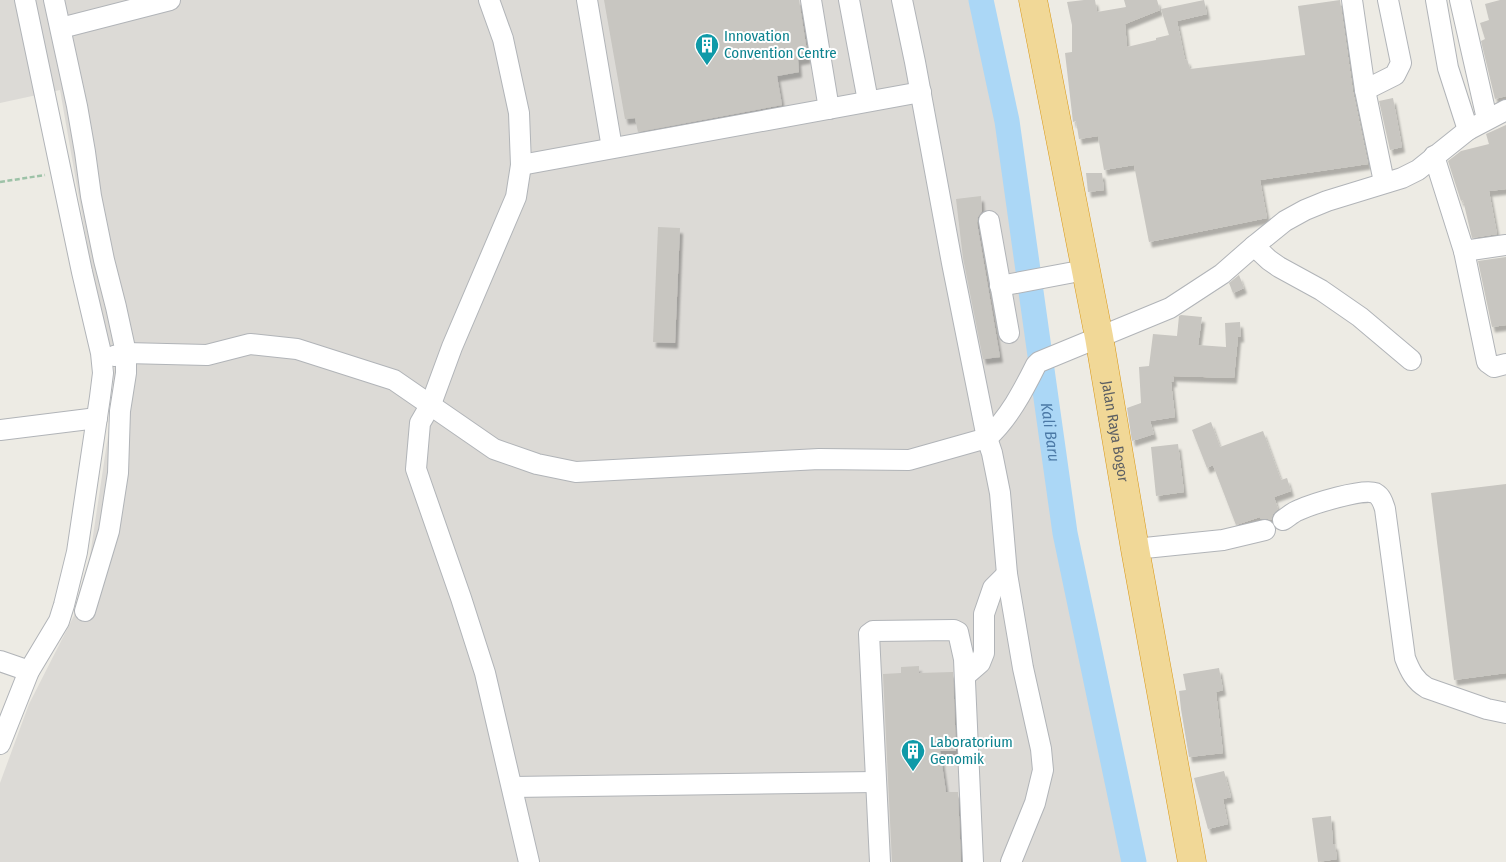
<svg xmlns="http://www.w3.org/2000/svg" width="1506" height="862" font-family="'Fira Sans Condensed',sans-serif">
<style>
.industrial{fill:#dcdad6}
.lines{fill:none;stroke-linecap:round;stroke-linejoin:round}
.river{stroke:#abd7f6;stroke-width:25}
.building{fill:#c8c6c1;filter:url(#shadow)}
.minor-casing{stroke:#b1b4b8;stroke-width:22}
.highway-casing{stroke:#d99818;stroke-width:29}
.path{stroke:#9dc2a7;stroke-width:2.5;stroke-dasharray:5 2.5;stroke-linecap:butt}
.minor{stroke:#fff;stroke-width:20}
.highway{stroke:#f1d897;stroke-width:28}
.labels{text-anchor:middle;stroke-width:4;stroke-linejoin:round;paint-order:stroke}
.culture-label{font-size:15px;fill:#0d838f;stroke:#fff;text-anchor:start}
.street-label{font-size:15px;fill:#5c5f63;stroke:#fff}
.water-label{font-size:16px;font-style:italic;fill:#4b79a6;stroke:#fff}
</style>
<defs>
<filter id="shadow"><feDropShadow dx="3" dy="5.5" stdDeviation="1" flood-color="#0004"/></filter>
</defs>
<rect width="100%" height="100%" fill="#edebe4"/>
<polygon class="industrial" points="0,0 974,0 1137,862 0,862 0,783 29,704 84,596 112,409 114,369 89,255 60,90 0,103"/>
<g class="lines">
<path class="river" id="s1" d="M 981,0 L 1007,121 L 1065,533 L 1134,862"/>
</g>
<g class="building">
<polygon points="604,0 799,0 808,58 798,60 799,72 777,76 782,105 638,132 635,118 625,119"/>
<polygon points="1084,0 1095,0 1097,12 1126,7 1124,0 1157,0 1160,10 1125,24 1127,47 1156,40 1156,38 1169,35 1161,9 1204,0 1207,14 1177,21 1185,60 1187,59 1190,69 1305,55 1298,6 1340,0 1353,92 1368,164 1260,180 1267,218 1149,242 1134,165 1104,170 1098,136 1079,139 1076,121 1073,122 1065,53 1072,52 1072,25 1067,2"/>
<polygon points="1500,0 1506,0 1506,96 1495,99 1481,41 1485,39 1480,23 1489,20 1485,4"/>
<polygon points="1393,98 1402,147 1390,150 1379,101"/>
<polygon points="1506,125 1506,189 1489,191 1497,234 1472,238 1463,200 1461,201 1448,161 1461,151 1489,144 1486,134"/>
<polygon points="1086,173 1102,173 1104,190 1088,192"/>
<polygon points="981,196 982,211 978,217 977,223 1000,357 983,359 963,258 956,199"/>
<polygon points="658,227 680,228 675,343 653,342"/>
<polygon points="1506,257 1506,325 1492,327 1478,261"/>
<polygon points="1239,275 1244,288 1233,293 1229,283"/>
<polygon points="1181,315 1202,317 1198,345 1226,347 1225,323 1240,322 1241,337 1238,337 1234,378 1173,376 1174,381 1171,382 1175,417 1150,421 1154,434 1132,441 1127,408 1141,403 1139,367 1149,366 1153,334 1177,336 1179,316"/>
<polygon points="1211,422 1220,447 1263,431 1281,480 1287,478 1291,491 1274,497 1278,509 1273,514 1271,520 1268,519 1261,519 1260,517 1236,525 1213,465 1207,468 1192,430"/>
<polygon points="1178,444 1184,492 1156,496 1151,447"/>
<polygon points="1506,484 1506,673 1454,680 1431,493"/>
<polygon points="919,666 919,673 953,672 956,751 940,751 946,792 958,792 961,862 892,862 883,674 901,673 901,667"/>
<polygon points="1219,668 1223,690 1216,692 1223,753 1189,757 1181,709 1179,691 1186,690 1183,674"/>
<polygon points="1224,771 1231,797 1223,799 1228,824 1208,829 1194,778"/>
<polygon points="1331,816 1333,844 1335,844 1337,859 1318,862 1312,818"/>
</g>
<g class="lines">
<g class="minor-casing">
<g id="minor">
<polyline points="54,0 77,106 85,152 91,196 104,260 116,307 126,353 126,373 120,411 118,473 109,531 85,611"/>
<polyline points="489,0 503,39 519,113 521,165 516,197 452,347 431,404 420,423 416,469 461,598 485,673 529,862"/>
<polyline points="587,0 612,148"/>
<polyline points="811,0 829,109"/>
<polyline points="849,0 868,101"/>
<polyline points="902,0 915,62 952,263 987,438 992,453 1000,493 1007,574 1023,668 1041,749 1043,770 1035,803 1011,862"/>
<polyline points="1352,0 1365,90 1384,182"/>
<polyline points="1436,0 1448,68 1468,130"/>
<polyline points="1460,0 1487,119"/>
<polyline points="61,28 170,0"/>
<polyline points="1365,90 1395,75 1401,63 1388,0"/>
<polyline points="1434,156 1464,251 1506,245"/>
<polyline points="521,165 921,92"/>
<polyline points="989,221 1009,333"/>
<polyline points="1254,246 1269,260 1279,267 1321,290 1360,317 1411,360"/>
<polyline points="1464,251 1487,362 1494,367 1506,364"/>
<polyline points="1000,286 1085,270"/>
<path d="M 114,356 L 126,353 L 207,355 L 250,344 L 297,349 L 394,380 L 494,449 L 537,464 L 576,472 L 819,459 L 909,460 L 987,438 C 1009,418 1023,391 1036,365 L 1039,362 L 1170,308 L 1222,274 L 1254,246 L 1285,221 L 1305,210 L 1327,201 L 1402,178 L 1418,170 L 1468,130 L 1506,110"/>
<polyline points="0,430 97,418"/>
<path d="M 1283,520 C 1288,517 1293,512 1299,510 C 1312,504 1363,488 1375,493 C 1382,497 1383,503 1385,509 L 1405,658 C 1410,671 1415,681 1427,688 L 1487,709 L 1506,713"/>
<polyline points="1135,549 1223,540 1265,530"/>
<polyline points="0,661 29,671"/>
<polyline points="965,676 980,663 984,653 984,614 993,588 1007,574"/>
<polyline points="0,744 29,671 59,621 64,605 77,552 100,397 103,373 101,353 82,272 25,0"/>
<polyline points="512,787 875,782"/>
<polyline points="880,862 869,634 873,631 954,630 958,632 964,659 973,862"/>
</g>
</g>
<g class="highway-casing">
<g id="highway">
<path id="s2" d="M 1033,0 L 1099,337 L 1135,549 L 1192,862"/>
</g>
</g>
<polyline class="path" points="0,182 45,175"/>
<use href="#minor" class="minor"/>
<use href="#highway" class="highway"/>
</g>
<defs>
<g id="building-pin" transform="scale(1.25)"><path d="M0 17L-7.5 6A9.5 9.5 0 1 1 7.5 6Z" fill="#0f9aa8" stroke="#fff"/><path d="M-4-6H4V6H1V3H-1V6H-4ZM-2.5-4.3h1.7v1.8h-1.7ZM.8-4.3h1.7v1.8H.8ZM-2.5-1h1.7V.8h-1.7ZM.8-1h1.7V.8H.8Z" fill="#fff"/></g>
</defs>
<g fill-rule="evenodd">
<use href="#building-pin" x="707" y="45"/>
<use href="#building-pin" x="913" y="751"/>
</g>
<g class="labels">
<g class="culture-label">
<text x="724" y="41">Innovation<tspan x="724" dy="17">Convention Centre</tspan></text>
<text x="930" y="747">Laboratorium<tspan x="930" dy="17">Genomik</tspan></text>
</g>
<g class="street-label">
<text dy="5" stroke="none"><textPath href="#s2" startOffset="439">Jalan Raya Bogor</textPath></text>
</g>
<g class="water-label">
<text dy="6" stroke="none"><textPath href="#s1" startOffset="438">Kali Baru</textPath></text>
</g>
</g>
</svg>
